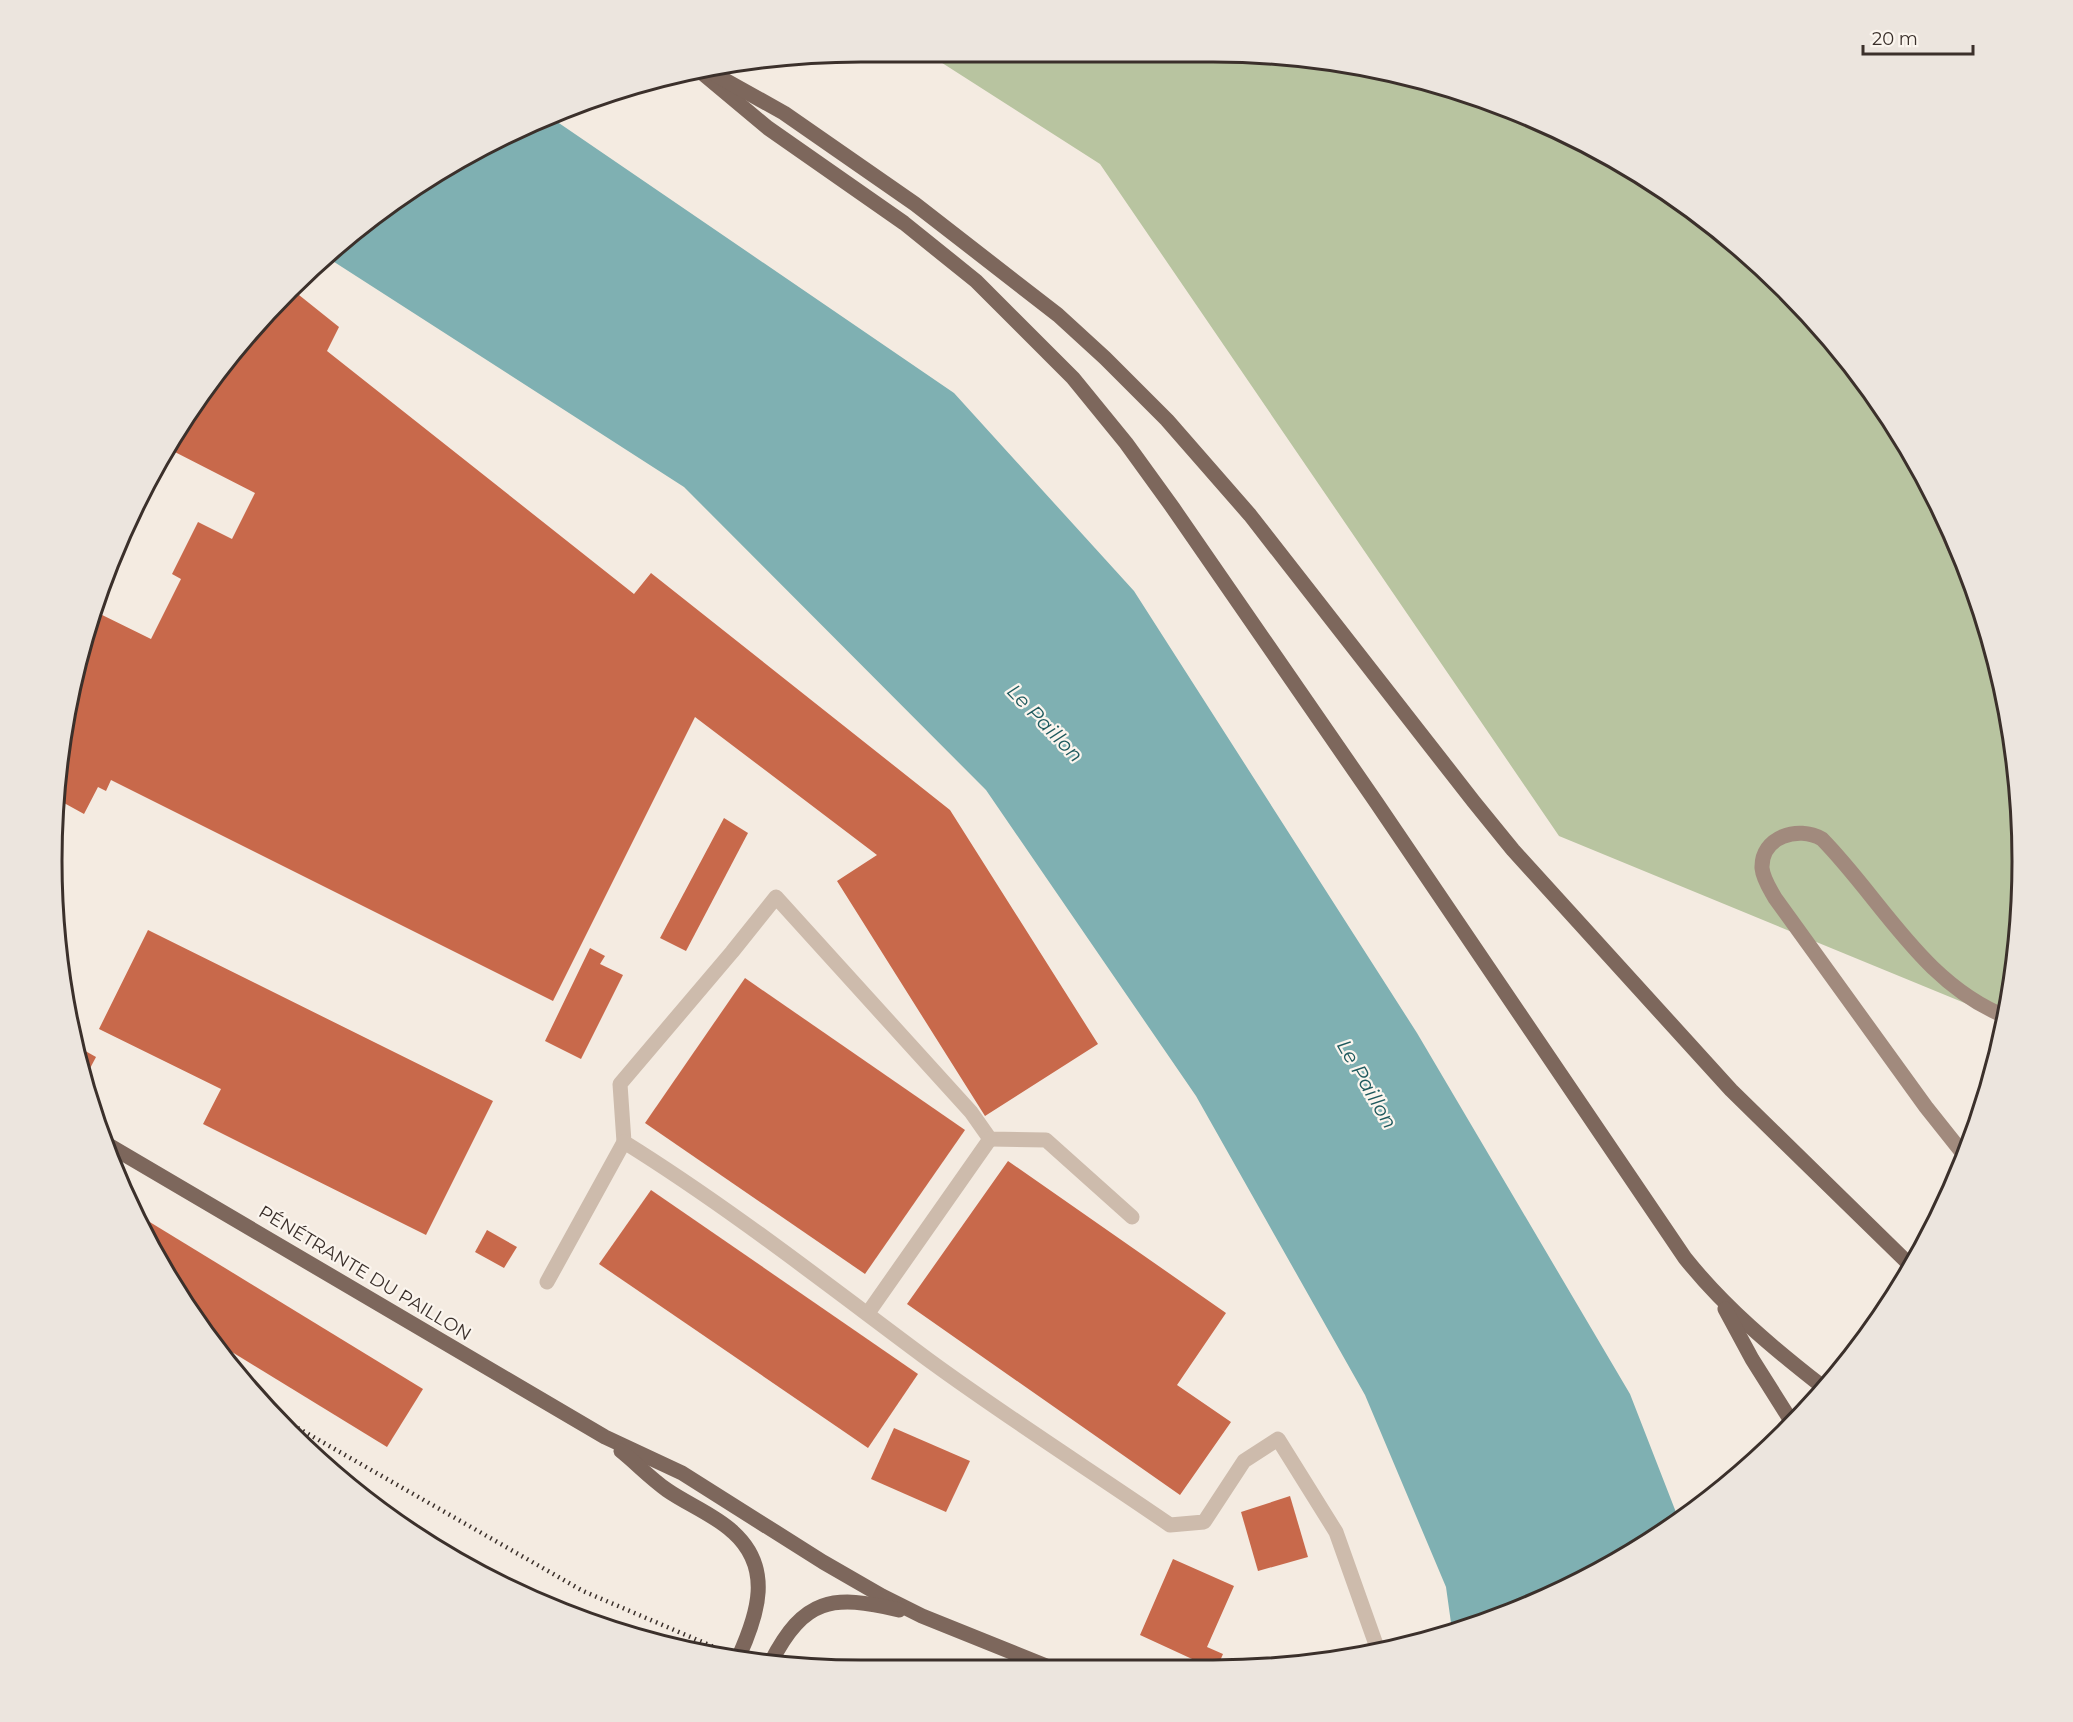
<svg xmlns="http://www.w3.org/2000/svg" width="2073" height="1722" font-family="Montserrat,sans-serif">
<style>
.green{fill:#b8c4a0}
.water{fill:#7fb0b2}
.building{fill:#c8694b}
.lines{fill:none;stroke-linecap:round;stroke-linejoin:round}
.lane{stroke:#cdbbac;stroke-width:15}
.secondary{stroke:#a18a7d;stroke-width:15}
.primary{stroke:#7d675c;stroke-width:15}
.rail{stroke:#3b302b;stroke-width:4.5;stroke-dasharray:1.5 4.5;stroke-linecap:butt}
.labels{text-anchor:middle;stroke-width:4.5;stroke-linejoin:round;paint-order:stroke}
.street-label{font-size:18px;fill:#3b302b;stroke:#fbf5ee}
.water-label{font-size:20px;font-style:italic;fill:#1f5a5e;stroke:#fbf5ee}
.rim{fill:none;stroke:#3b302b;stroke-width:3}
</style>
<rect width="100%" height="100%" fill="#f4ebe1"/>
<polygon class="green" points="925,52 1317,58 1422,79 1570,134 1662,188 1785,288 1886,411 1960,551 2006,703 2022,861 2006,1020 1559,836 1100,164"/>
<polygon class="water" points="553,119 954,393 1134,591 1417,1033 1630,1394 1679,1520 1662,1534 1522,1609 1452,1630 1446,1587 1365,1395 1196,1096 986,790 684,487 328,258 456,159"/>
<g class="building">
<polygon points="289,287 339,327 327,351 634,594 651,573 950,810 1098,1044 985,1116 837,881 877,855 695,717 553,1001 111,780 106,791 98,787 84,814 55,798 92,610 151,639 181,579 172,574 198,522 232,539 255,493 169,449 187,411"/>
<polygon points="724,818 748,833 686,951 660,938"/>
<polygon points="148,930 493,1101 426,1235 203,1124 221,1089 99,1029"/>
<polygon points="590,948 605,956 600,964 623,975 581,1059 545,1041"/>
<polygon points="745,978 965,1130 865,1274 645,1123"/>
<polygon points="80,1048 96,1057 87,1074 83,1061"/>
<polygon points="1008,1161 1226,1313 1177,1385 1231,1422 1180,1495 907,1304"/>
<polygon points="651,1190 918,1374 868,1448 599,1264"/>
<polygon points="135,1213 423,1389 387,1447 214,1341 188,1311"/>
<polygon points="487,1230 517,1247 504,1268 475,1252"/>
<polygon points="894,1428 970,1461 946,1512 871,1479"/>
<polygon points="1290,1496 1308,1557 1258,1571 1241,1512"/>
<polygon points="1173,1559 1234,1586 1207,1647 1223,1654 1216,1670 1140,1635"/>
</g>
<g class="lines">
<g class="lane">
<path d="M 1132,1217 L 1046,1140 L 990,1139 L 971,1112 L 776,897 L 732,952 L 620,1084 L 624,1142 C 730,1208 829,1286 930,1361 C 1008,1418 1090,1470 1170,1525 L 1204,1522 L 1244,1461 L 1278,1439 L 1336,1532 L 1379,1653"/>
<polyline points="547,1282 624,1142"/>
<polyline points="868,1313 990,1139"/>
</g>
<g class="secondary">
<polyline points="1930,493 1955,549 1962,558"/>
<path d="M 1965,1156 L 1926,1107 L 1775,898 C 1770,889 1763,879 1762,868 C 1761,837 1798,825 1822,839 C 1882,900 1923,984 2007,1017"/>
</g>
<g class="primary">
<path d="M 701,72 L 768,128 L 904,223 L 976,281 L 1073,378 L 1126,443 L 1173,508 L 1376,802 L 1685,1258 C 1725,1308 1773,1348 1823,1387"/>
<polyline points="716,75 784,113 915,204 1058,315 1105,358 1167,420 1250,515 1474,802 1513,850 1731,1090 1910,1265"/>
<polyline points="105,1143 605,1437 682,1473 823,1562 882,1596 922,1616 1056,1670"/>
<polyline points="1725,1309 1752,1359 1793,1424"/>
<path d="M 621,1451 C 636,1463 650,1478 667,1490 C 687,1504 715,1515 733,1532 C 773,1568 758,1614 739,1656"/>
<path d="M 771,1662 C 804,1598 832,1594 899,1610"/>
</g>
<polyline class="rail" points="282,1419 583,1591 728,1653"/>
</g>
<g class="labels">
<g class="street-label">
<text transform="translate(365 1273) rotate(31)" y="6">PÉNÉTRANTE DU PAILLON</text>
</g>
<g class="water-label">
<text transform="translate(1045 723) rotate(46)" y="7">Le Paillon</text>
<text transform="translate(1367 1084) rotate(60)" y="7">Le Paillon</text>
</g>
</g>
<path d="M0 0H2073V1722H0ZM861 62H1213A799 799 0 0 1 2012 861V861A799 799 0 0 1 1213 1660H861A799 799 0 0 1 62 861V861A799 799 0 0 1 861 62Z" fill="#ece5de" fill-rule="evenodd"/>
<path class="rim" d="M861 62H1213A799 799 0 0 1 2012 861V861A799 799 0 0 1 1213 1660H861A799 799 0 0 1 62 861V861A799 799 0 0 1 861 62Z"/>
<path d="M1863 45v9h110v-9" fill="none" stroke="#3b302b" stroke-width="3"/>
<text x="1872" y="45" font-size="18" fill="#3b302b" stroke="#fbf5ee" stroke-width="4.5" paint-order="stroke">20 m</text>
</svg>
